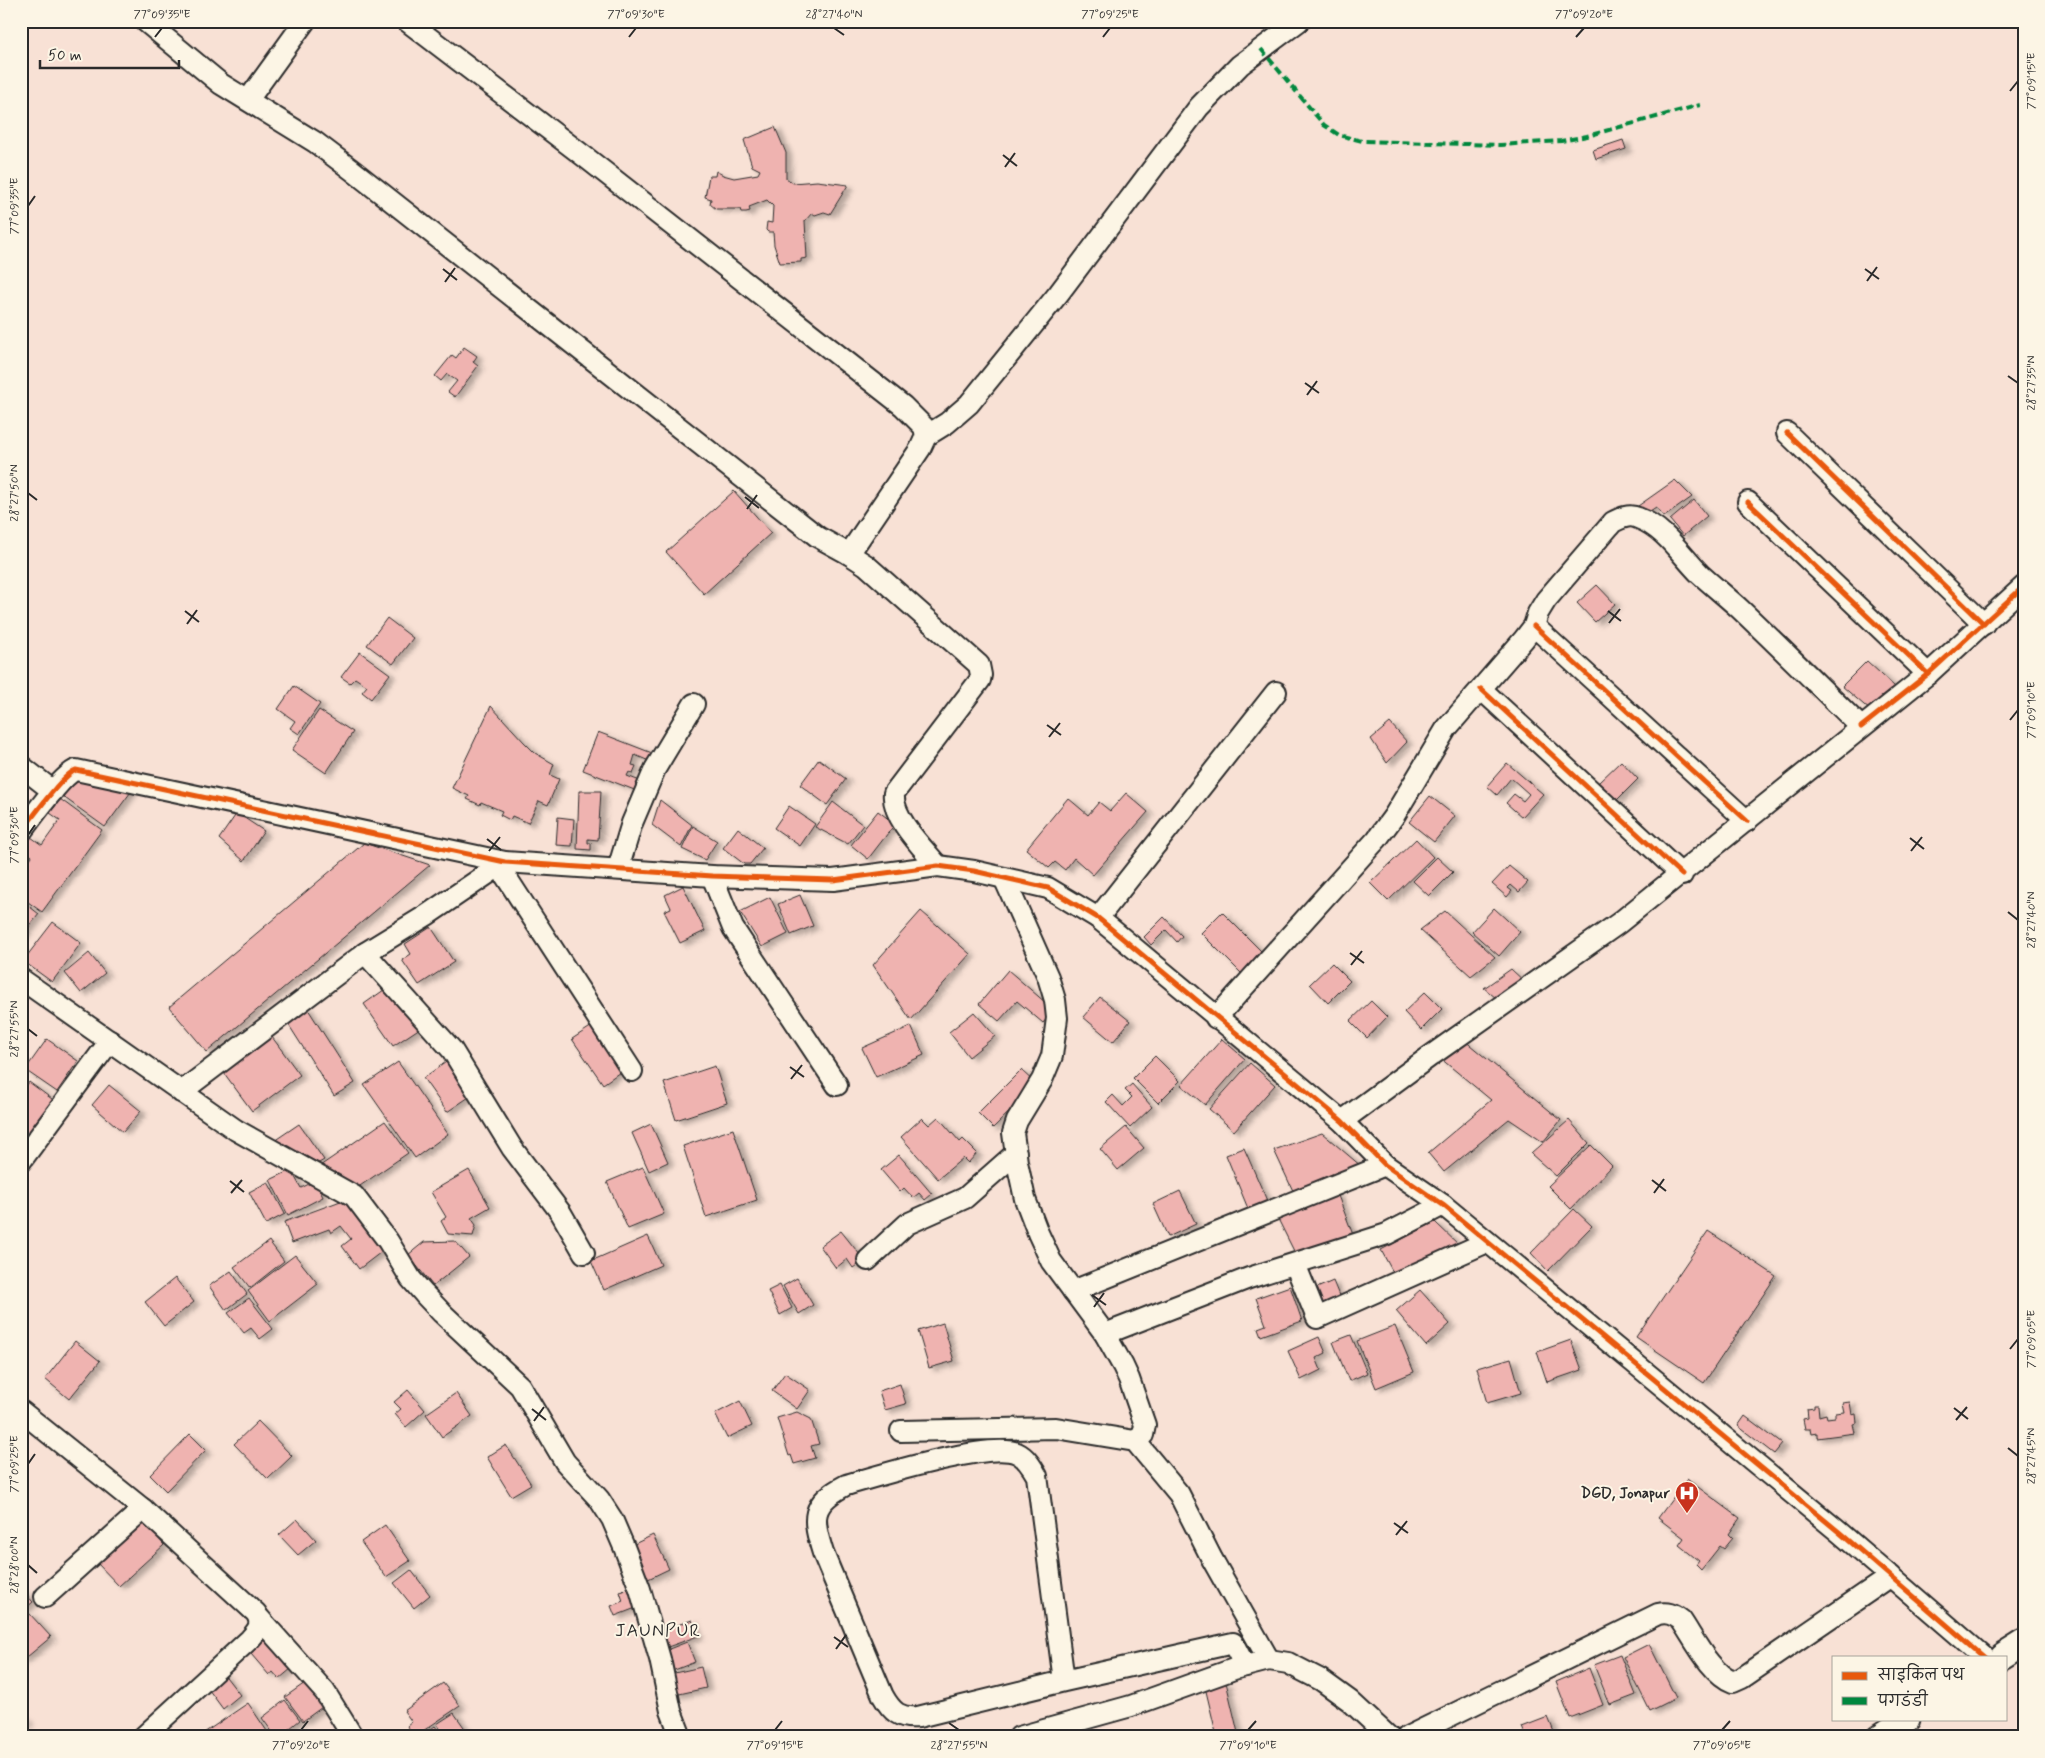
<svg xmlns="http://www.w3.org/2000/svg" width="2045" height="1758" font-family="Mynerve,'Playpen Sans Deva',sans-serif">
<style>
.building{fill:#efb3b0;stroke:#2b2b2b;filter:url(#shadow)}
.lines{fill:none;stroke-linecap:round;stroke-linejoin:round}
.minor-casing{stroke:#2b2b2b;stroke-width:24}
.tertiary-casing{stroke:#2b2b2b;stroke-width:29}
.minor{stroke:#fcf5e5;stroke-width:20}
.tertiary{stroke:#fcf5e5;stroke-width:25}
.quiet{stroke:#00873e;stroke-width:4;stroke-dasharray:8 4;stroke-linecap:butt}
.cycleway-casing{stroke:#fcf5e5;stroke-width:8}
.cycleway{stroke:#e8590c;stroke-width:5}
.ticks{fill:none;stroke:#2b2b2b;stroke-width:2}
.labels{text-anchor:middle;stroke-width:4;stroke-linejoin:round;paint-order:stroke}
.poi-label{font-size:15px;font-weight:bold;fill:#2b2b2b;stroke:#fcf5e5;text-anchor:end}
.quarter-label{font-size:18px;letter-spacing:1px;fill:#2b2b2b;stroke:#fcf5e5}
.neatline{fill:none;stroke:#2b2b2b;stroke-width:2}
.ticks-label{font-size:12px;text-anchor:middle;fill:#2b2b2b}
</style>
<defs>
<filter id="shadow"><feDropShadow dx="5.5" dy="3" stdDeviation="2.5" flood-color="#0004"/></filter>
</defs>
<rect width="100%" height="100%" fill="#f8e1d5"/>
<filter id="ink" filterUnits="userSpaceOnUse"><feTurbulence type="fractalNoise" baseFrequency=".02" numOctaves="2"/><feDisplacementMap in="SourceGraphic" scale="10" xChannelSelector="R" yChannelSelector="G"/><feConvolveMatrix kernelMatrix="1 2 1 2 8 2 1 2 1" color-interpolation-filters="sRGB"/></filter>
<g filter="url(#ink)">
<g class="building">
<polygon points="775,127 786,153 786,178 793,183 817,181 848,185 830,214 824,212 815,215 812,213 805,221 807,258 801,259 801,262 780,263 774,245 773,232 768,232 766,230 767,222 772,223 773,206 767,200 749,207 750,211 746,212 741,212 740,209 716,209 710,204 711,199 705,197 709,176 715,176 716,171 723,175 734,178 758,174 760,170 752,166 744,140"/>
<polygon points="1623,140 1626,149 1596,159 1593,150"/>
<polygon points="464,347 477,356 473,362 478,366 455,397 448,392 457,381 447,374 441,381 435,376 452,355 456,358"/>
<polygon points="1675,480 1692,497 1664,517 1656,507 1647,513 1638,506"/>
<polygon points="734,491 771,533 704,594 666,552"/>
<polygon points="1694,500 1707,516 1683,536 1670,520"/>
<polygon points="1597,585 1615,604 1595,622 1577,603"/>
<polygon points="387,618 413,638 393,664 367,645"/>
<polygon points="360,652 390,674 371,699 362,692 367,686 355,678 350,683 341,677"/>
<polygon points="1867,661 1895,687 1871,711 1842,686"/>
<polygon points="294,686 320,704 299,734 290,728 295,721 278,709"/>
<polygon points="491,706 524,742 535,753 554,764 550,775 559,779 548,805 539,801 528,823 512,816 510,820 500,815 502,811 481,802 480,805 467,799 469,796 452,788"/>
<polygon points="319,710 353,732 326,773 292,750"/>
<polygon points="1390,723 1407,742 1387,763 1371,739"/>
<polygon points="598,732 652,753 649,761 635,755 632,765 636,766 633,773 629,772 627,776 640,781 637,791 583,770"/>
<polygon points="819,759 846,779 827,805 800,785"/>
<polygon points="1621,761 1638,779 1616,801 1598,783"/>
<polygon points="1507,763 1543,794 1522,817 1506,803 1514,794 1523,801 1529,794 1511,778 1497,795 1487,786"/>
<polygon points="74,779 136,785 105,827 62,796"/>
<polygon points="579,791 601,791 598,840 588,839 588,843 591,843 591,850 577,849"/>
<polygon points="1126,793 1148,812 1093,875 1074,858 1065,870 1055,862 1049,868 1026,849 1068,798 1088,815 1099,802 1110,811"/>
<polygon points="1430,796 1455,816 1434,842 1409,822"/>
<polygon points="60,799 102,830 42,912 21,897 21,871 32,856 23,849 31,837 42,845 60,820 50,813"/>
<polygon points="660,800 692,825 681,847 652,825"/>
<polygon points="833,802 863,825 848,844 815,827"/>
<polygon points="789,806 815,824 800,846 774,828"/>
<polygon points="878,811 895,824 868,859 851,845"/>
<polygon points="237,813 264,831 244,861 219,839"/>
<polygon points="558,817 574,819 572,846 556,845"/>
<polygon points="693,826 717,841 705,860 682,849"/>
<polygon points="738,828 763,848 750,864 744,864 723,848"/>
<polygon points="1416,839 1433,857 1388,901 1370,883"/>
<polygon points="364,843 430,865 207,1052 169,1007"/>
<polygon points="1437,857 1453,872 1429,896 1413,881"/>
<polygon points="1509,866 1528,882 1519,892 1511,885 1508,888 1512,891 1507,897 1492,884"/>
<polygon points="683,886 705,931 680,943 664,911 671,908 665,895"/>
<polygon points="800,895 813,926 791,935 778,904"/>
<polygon points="770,897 788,934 762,947 740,912"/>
<polygon points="21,900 39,914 21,937"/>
<polygon points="1494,908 1520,932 1499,956 1472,932"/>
<polygon points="921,911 970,954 911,1020 873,965"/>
<polygon points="1445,911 1495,957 1471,976 1420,930"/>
<polygon points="1222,912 1262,952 1241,973 1201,933"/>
<polygon points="1164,917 1182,936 1177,942 1166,930 1151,945 1144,937"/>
<polygon points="53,922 81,943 52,982 23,961"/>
<polygon points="431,927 454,962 419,985 402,960 411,954 405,944"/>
<polygon points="89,953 105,973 81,993 65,973"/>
<polygon points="1332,963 1350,981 1328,1003 1310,984"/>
<polygon points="1511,969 1527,984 1502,1003 1484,988"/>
<polygon points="1008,970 1054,1010 1043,1023 1017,1001 999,1021 979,1004"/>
<polygon points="391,985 420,1028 393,1046 364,1004"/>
<polygon points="1425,992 1442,1009 1421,1030 1404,1012"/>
<polygon points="1100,997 1130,1021 1113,1042 1083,1017"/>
<polygon points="1371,1001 1387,1017 1367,1038 1350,1021"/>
<polygon points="306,1006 355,1083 334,1096 285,1019"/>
<polygon points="974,1012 995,1036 969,1057 949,1032"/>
<polygon points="592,1026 623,1070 603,1084 572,1039"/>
<polygon points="911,1026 924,1055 876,1077 862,1048"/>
<polygon points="272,1037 300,1075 252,1111 224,1073"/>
<polygon points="47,1039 78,1061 57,1092 25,1070"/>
<polygon points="1222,1039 1245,1059 1205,1105 1181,1085"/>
<polygon points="1464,1040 1561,1120 1543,1142 1509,1119 1444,1172 1428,1153 1491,1100 1440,1058"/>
<polygon points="1155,1056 1180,1081 1158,1103 1133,1078"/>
<polygon points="452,1058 475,1093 447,1112 423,1078"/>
<polygon points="398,1062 448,1134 415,1158 364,1085"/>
<polygon points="1250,1063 1275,1085 1234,1131 1209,1109"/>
<polygon points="715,1066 727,1103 676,1120 664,1083"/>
<polygon points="1021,1070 1037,1085 993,1128 978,1113"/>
<polygon points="29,1082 56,1102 32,1134 21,1127 21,1093"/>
<polygon points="1132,1084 1152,1107 1130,1128 1106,1102 1113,1095 1123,1106 1132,1097 1125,1090"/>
<polygon points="109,1085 141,1111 123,1132 92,1105"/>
<polygon points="938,1117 960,1142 963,1139 977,1153 968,1163 963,1158 938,1179 901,1137 922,1118 929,1125"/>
<polygon points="1569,1120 1589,1143 1556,1176 1531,1154"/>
<polygon points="385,1121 408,1153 354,1190 320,1166"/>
<polygon points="299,1124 324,1160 319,1163 274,1141"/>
<polygon points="651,1124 668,1162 649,1171 632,1133"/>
<polygon points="1126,1127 1144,1148 1118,1170 1100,1149"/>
<polygon points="733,1129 757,1200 706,1217 683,1146"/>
<polygon points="1322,1133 1361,1166 1327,1177 1330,1182 1294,1193 1274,1150"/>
<polygon points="1591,1145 1612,1166 1571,1209 1548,1186"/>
<polygon points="1244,1148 1268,1203 1249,1211 1226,1155"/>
<polygon points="899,1155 932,1194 925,1200 919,1193 913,1198 904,1188 900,1192 881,1170"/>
<polygon points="643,1167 664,1214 628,1229 607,1182"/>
<polygon points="291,1170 301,1188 315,1181 323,1197 288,1215 270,1180"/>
<polygon points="469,1170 490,1207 471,1218 476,1225 473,1236 448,1234 441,1221 446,1217 431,1192"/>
<polygon points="268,1182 285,1214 266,1224 249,1192"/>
<polygon points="1180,1191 1196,1224 1168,1237 1153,1204"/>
<polygon points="1337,1193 1355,1240 1298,1259 1277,1217"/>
<polygon points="346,1199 389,1246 359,1269 342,1246 351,1239 341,1226 331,1233 329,1229 292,1243 284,1222"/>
<polygon points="1574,1209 1592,1226 1548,1271 1531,1253"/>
<polygon points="1435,1222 1462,1248 1396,1278 1381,1250"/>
<polygon points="841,1231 864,1260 853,1268 847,1259 836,1268 820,1246"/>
<polygon points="1708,1231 1776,1276 1704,1383 1636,1337"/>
<polygon points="648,1236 661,1265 604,1290 591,1261"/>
<polygon points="269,1241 284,1261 250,1288 234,1267"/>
<polygon points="455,1241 469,1257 433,1286 408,1255 424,1242"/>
<polygon points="295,1255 318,1284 270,1321 248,1291"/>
<polygon points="231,1271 247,1294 226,1310 209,1286"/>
<polygon points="175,1278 194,1302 164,1326 145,1302"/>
<polygon points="797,1278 813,1305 799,1314 783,1286"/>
<polygon points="1333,1281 1342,1303 1320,1312 1310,1291"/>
<polygon points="780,1285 792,1308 780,1315 768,1291"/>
<polygon points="1290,1286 1302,1321 1261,1336 1258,1328 1266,1325 1256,1298"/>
<polygon points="1420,1290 1450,1324 1426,1346 1396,1311"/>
<polygon points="249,1298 273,1329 260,1339 251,1328 244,1333 228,1313"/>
<polygon points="943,1323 954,1361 929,1368 918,1331"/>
<polygon points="1395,1326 1414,1372 1376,1388 1357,1341"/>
<polygon points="1351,1335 1367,1373 1349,1381 1333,1342"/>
<polygon points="1319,1337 1326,1353 1316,1358 1321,1370 1301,1380 1288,1351"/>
<polygon points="1571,1340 1582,1370 1547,1382 1537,1352"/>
<polygon points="75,1341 100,1361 69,1399 45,1379"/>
<polygon points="1511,1358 1521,1393 1487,1403 1477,1368"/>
<polygon points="785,1373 810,1390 797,1409 772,1391"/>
<polygon points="900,1384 906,1404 885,1410 879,1391"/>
<polygon points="408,1390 425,1410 406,1427 395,1414 401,1409 394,1402"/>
<polygon points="456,1393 472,1416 442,1437 426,1414"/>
<polygon points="740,1401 752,1426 727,1438 715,1414"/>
<polygon points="1850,1402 1852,1415 1856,1414 1857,1423 1853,1424 1855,1433 1817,1438 1817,1433 1811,1434 1810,1429 1805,1429 1803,1419 1808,1418 1807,1409 1814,1408 1814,1405 1818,1405 1819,1416 1826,1414 1827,1418 1835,1417 1835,1413 1844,1412 1842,1403"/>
<polygon points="797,1412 811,1419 819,1444 811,1446 815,1458 794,1464 791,1455 789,1456 777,1418"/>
<polygon points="1745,1416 1782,1444 1774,1454 1738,1426"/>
<polygon points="258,1421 292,1456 268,1479 234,1444"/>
<polygon points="190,1434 206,1450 166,1491 150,1475"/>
<polygon points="506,1445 531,1484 511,1496 487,1457"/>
<polygon points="1687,1479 1740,1518 1729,1534 1733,1538 1724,1549 1720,1546 1701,1570 1696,1565 1699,1561 1679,1545 1684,1538 1658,1518"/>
<polygon points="297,1519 316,1540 298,1555 279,1535"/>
<polygon points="142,1520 164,1545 119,1586 96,1562"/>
<polygon points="385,1525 410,1561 386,1577 361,1542"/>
<polygon points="653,1535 669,1569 644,1581 628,1547"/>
<polygon points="411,1570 430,1595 414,1608 394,1583"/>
<polygon points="634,1586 641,1606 615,1616 611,1606 623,1601 620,1592"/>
<polygon points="21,1589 33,1602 21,1612"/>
<polygon points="29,1613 51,1637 21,1662 21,1619"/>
<polygon points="692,1620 698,1636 665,1648 659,1631"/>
<polygon points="268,1628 298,1663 279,1679 273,1672 269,1675 245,1647"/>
<polygon points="687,1642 695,1662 672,1671 664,1651"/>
<polygon points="1649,1644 1676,1698 1650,1711 1623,1657"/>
<polygon points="1620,1655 1636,1695 1610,1705 1594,1665"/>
<polygon points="701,1667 706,1688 675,1695 670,1674"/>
<polygon points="1589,1668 1603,1705 1570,1718 1556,1682"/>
<polygon points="223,1673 240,1695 223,1709 206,1686"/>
<polygon points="312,1678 329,1702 303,1721 285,1697"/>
<polygon points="1226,1682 1239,1737 1217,1737 1205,1687"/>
<polygon points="443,1683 460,1706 414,1737 407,1726 412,1722 404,1711"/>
<polygon points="285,1700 300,1720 279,1737 276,1737 262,1718"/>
<polygon points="248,1703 271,1737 198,1737"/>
<polygon points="454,1713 471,1737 446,1737 437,1724"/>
<polygon points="21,1714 28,1722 21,1728"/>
<polygon points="1548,1717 1556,1737 1526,1737 1522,1727"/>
<polygon points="435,1726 443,1737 420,1737"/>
</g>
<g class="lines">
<g class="minor-casing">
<g id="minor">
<polyline points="145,21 221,84 315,142 352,170 818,537 849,554"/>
<polyline points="407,21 589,160 903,406 924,427 926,436"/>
<polyline points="248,100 305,21"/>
<polyline points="1787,433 1984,624"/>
<polyline points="1748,502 1928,674"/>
<polyline points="1534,626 1747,821"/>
<polyline points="1481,689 1682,875"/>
<polyline points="21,766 53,791"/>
<path d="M 21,832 C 31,819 63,774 76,770 L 505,862 L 712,876 L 833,880 L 938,866 L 974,871 L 1048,888 L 1098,918 L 1342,1121 L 1385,1165 L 1443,1205 L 1839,1532 L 1984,1657"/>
<polyline points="499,866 632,1071"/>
<path d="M 938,866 C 923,848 891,817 894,793 L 980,680 L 981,675 L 979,665 L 866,565 L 849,554 L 920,449 L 926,436 L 947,423 L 969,404 L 1059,293 L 1199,107 L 1240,65 L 1299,21"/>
<polyline points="618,869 632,823 655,769 694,704"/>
<polyline points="712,876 733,928 837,1085"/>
<polyline points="1004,878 1048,977 1055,1000 1057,1018 1052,1056 1042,1080 1017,1121 1013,1133 1017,1162 1025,1199 1038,1233 1051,1261 1105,1334 1123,1366 1129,1379 1145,1425 1143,1435 1135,1441"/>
<polyline points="1098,918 1276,692"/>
<polyline points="365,953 452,1050 512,1148 561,1213 584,1253"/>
<polyline points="21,979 236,1130 354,1196 388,1241 411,1279 424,1294 442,1313 520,1386 565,1462 599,1499 612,1519 624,1547 640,1589 660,1659 671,1711 681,1737"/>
<path d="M 1216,1018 L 1377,839 L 1394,816 L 1446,729 L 1524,639 L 1534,626 L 1538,613 L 1546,600 L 1613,522 C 1621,518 1629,514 1638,518 C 1665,528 1681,555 1700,574 C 1713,586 1727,597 1740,609 C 1781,648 1821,688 1861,727"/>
<polyline points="181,1092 365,953 427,915 505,862"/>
<polyline points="1342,1121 1429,1057 1619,923 1928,674 2024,586"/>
<polyline points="21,1161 110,1041"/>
<polyline points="868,1260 907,1224 965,1198 1016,1153"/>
<polyline points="1295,1264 1317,1318 1487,1242"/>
<polyline points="1073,1291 1385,1165"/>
<polyline points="1105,1334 1249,1278 1387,1234 1443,1205"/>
<path d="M 21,1411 L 143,1509 L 256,1613 C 263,1624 258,1630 250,1639 L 143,1737"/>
<polyline points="901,1431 1056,1428 1135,1441 1179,1494 1212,1559 1269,1660"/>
<polyline points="45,1597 143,1509"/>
<polyline points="260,1619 325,1692 353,1737"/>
<path d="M 1064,1681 L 1037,1476 C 1032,1467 1026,1457 1017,1453 C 991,1441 877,1476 846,1485 C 810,1504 812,1518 823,1553 L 883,1696 C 892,1712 900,1719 918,1717 L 1064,1681 L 1233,1643 L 1245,1666"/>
<polyline points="1019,1737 1131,1706 1234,1669 1269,1660 1288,1663 1321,1680 1350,1701 1389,1737"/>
<path d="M 1407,1737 L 1658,1614 C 1667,1612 1673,1614 1681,1620 C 1694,1639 1711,1674 1733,1682 L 1742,1678 L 1891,1576"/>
</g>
</g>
<g class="tertiary-casing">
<g id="tertiary">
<polyline points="2002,1657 2024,1643"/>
<polyline points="1880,1737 1907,1719"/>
</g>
</g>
<use href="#minor" class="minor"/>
<use href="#tertiary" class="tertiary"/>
<polyline class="quiet" points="1261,49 1324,125 1339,135 1362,141 1500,145 1561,141 1587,136 1700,105"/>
<g class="cycleway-casing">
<g id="cycleway">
<polyline points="1787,433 1984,624"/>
<polyline points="1748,502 1928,674"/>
<polyline points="1534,626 1747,821"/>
<polyline points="1481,689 1682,875"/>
<polyline points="1861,727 1928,674 2024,586"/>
<path d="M 21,832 C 31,819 63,774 76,770 L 505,862 L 712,876 L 833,880 L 938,866 L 974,871 L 1048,888 L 1098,918 L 1342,1121 L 1385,1165 L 1443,1205 L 1839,1532 L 1984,1657"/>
</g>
</g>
<use href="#cycleway" class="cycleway"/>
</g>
</g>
<path class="ticks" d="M 834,28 L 844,35M 155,37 L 162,28M 629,37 L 636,28M 1103,37 L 1110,28M 1576,37 L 1584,28M 2010,91 L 2018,81M 1003,155 L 1017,166M 1005,167 L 1015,153M 28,206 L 35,196M 443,269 L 457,280M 1865,269 L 1879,279M 1867,281 L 1877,267M 445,282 L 455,268M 2008,376 L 2018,383M 1305,383 L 1319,393M 1307,395 L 1317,381M 28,493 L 37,500M 745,497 L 759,508M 747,509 L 757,495M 185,611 L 199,622M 1608,611 L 1621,621M 1609,623 L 1620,609M 187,624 L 197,610M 2010,720 L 2018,710M 1047,725 L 1061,735M 1049,737 L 1060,723M 28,835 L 35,825M 1910,838 L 1924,849M 487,839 L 501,850M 489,851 L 500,837M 1911,851 L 1922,837M 2008,912 L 2018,920M 1350,953 L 1364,963M 1351,965 L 1362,951M 28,1029 L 37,1036M 790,1067 L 804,1077M 791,1079 L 802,1065M 1652,1180 L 1666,1191M 230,1181 L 244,1192M 231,1193 L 242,1180M 1654,1193 L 1664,1179M 1092,1295 L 1106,1305M 1094,1307 L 1104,1293M 2010,1349 L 2018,1339M 1954,1408 L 1968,1419M 532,1409 L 546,1420M 1956,1420 L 1967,1407M 534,1421 L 544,1407M 2008,1448 L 2018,1456M 28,1464 L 35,1454M 1394,1523 L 1408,1533M 1396,1535 L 1407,1521M 28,1565 L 37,1573M 834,1637 L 848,1647M 836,1649 L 846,1635M 949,1723 L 959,1730M 301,1730 L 308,1721M 775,1730 L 782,1721M 1248,1730 L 1256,1721M 1722,1730 L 1730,1721"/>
<defs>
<g id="hospital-pin" transform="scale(1.25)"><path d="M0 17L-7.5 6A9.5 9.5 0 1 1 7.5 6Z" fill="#c8321e" stroke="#fcf5e5"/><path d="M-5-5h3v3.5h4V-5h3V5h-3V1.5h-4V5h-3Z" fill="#fff"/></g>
</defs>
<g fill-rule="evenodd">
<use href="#hospital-pin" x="1687" y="1493"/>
</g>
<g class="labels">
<g class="poi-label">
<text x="1670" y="1498">DGD, Jonapur</text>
</g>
<g class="quarter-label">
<text x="658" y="1636">JAUNPUR</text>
</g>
</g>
<rect width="2045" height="1758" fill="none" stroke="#fcf5e5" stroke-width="55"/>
<rect x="1832" y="1656" width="175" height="65" fill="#fcf5e5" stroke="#a8a49b"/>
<rect x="1842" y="1672" width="25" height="8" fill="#e8590c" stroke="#a8a49b"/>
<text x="1878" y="1680" font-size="15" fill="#2b2b2b">साइकिल पथ</text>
<rect x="1842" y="1697" width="25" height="8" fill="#00873e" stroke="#a8a49b"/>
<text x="1878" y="1706" font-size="15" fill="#2b2b2b">पगडंडी</text>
<path d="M40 60v8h139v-8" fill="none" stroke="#2b2b2b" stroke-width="2.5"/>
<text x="48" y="60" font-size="15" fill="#2b2b2b" stroke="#fcf5e5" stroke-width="4" paint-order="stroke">50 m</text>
<rect x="28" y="28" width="1990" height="1702" class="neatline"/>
<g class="ticks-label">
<text x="162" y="18">77°09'35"E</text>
<text x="636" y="18">77°09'30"E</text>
<text x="834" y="18">28°27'40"N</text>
<text x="1110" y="18">77°09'25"E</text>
<text x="1584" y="18">77°09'20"E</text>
<text transform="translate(2031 81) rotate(-90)" y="4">77°09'15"E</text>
<text transform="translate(14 206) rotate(-90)" y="4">77°09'35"E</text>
<text transform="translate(2031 383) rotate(-90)" y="4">28°27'35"N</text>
<text transform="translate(14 493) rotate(-90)" y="4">28°27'50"N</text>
<text transform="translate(2031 710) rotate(-90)" y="4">77°09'10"E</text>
<text transform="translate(14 835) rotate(-90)" y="4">77°09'30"E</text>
<text transform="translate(2031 920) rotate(-90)" y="4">28°27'40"N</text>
<text transform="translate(14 1029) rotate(-90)" y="4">28°27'55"N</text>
<text transform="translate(2031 1339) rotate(-90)" y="4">77°09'05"E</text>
<text transform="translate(2031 1456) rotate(-90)" y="4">28°27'45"N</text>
<text transform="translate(14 1464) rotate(-90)" y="4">77°09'25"E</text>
<text transform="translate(14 1565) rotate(-90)" y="4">28°28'00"N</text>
<text x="301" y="1749">77°09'20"E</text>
<text x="775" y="1749">77°09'15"E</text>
<text x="959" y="1749">28°27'55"N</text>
<text x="1248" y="1749">77°09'10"E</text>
<text x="1722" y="1749">77°09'05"E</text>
</g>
</svg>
